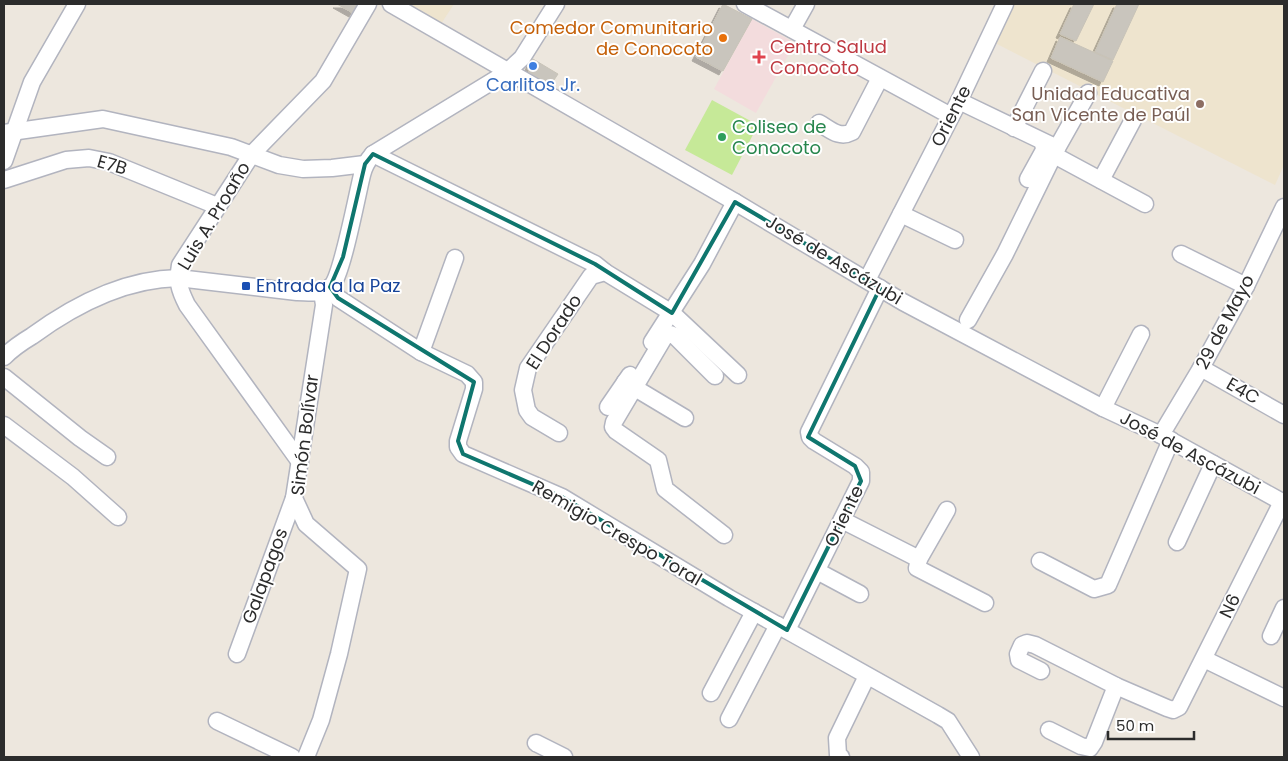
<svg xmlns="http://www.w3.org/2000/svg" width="1288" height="761" font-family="Poppins,sans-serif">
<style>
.education{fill:#eee4ce}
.medical{fill:#f3dcdd}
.pitch{fill:#c6e998}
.building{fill:#c9c5bd;stroke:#c8c3b8;filter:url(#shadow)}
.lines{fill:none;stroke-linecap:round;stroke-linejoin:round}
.minor-casing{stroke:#b2b4bf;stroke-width:19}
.minor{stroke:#fff;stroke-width:16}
.marked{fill:none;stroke:#0f766e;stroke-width:4;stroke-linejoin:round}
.food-dot{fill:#e8710a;stroke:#fff;stroke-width:2}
.health-dot{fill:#e0444e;stroke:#fff;stroke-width:2}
.shop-dot{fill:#3f7fe0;stroke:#fff;stroke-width:2}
.education-dot{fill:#8d6e63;stroke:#fff;stroke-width:2}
.leisure-dot{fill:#2e9e5b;stroke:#fff;stroke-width:2}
.transit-dot{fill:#1a4fb4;stroke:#fff;stroke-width:2}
.labels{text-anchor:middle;stroke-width:4;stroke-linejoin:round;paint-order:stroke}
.food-label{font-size:18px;fill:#c56008;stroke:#fff;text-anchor:end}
.health-label{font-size:18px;fill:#be3a42;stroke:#fff;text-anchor:start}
.shop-label{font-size:18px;fill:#366cbe;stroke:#fff}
.education-label{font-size:18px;fill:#785e54;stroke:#fff;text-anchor:end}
.street-label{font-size:18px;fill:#2c2c2c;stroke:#fff}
.leisure-label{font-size:18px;fill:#27864d;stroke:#fff;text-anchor:start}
.transit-label{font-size:18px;fill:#164399;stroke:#fff;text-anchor:start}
</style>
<defs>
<filter id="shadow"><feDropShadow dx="-4" dy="4" stdDeviation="0" flood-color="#0004"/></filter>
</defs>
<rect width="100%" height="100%" fill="#ede7de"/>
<g class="education">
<polygon points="404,4 454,4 441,24"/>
<polygon points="1012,4 1284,4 1284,165 1275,185 995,43"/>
</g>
<polygon class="medical" points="752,19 795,43 756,113 714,89"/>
<polygon class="pitch" points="712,100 758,125 732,175 685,150"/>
<g class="building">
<polygon points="337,4 358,4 353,13"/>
<polygon points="723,4 752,19 723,71 696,57"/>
<polygon points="1074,4 1094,4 1076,41 1060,34"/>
<polygon points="1117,4 1139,4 1113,60 1095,52"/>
<polygon points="1060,37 1113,61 1103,82 1051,58"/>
<polygon points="533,59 558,74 550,86 529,73 528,68"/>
</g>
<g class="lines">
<g class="minor-casing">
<g id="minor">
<polyline points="391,4 735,202 903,302 1103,408 1161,435 1284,503"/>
<polyline points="745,4 951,116"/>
<polyline points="792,29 806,4"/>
<polyline points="959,101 1057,148"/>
<path d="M 819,123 C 830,129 839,139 852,132 L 880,78"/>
<polyline points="1014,128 1043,71"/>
<polyline points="4,133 103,119 231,147 279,165 303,169 332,168 365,164"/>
<polyline points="373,154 595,264 605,272"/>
<polyline points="1054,155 1145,204"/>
<polyline points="4,161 32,82 77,4"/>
<polyline points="1028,179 1044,150 1043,142"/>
<polyline points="4,180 66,160 89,158 109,162 217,206"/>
<polyline points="1101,180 1133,120"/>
<polyline points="901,214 955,240"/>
<polyline points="1181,254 1246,286"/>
<polyline points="867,280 959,101 1005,4"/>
<polyline points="330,287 338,298 421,352 467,374 474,382 474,389 458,441 458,447 463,454 562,497 729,598 938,715 948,721 971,757"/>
<polyline points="968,320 1005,254 1057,148 1088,93"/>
<polyline points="652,342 702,264 735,202"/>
<polyline points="421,352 455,258"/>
<path d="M 4,357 C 12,349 22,342 32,336 C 73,306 125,279 178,278 L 297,292 C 308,292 322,295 331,287 C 342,276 357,195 362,175 C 364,166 367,161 373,154 L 496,79 L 507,72 L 522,58 L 556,4"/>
<polyline points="1201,368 1284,415"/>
<polyline points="715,376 675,336 670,334 665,336 614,422 613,427 616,431 658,460 665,489 724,535"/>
<polyline points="4,377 80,438 107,457"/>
<polyline points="625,382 685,418"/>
<polyline points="608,407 630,375"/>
<polyline points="1103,408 1141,334"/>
<polyline points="4,425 73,477 118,517"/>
<polyline points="559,433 532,417 527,410 523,390 528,368 591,276 605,272 672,313 738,375"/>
<polyline points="1161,435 1201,368 1246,286 1284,207"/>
<path d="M 300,462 L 187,305 C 179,289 177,282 180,265 L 252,154 L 323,81 L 368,4"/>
<polyline points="947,510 919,559 917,568 985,603"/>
<polyline points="842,520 919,559"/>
<polyline points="1177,542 1213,464"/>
<polyline points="1040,561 1094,589 1108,585 1171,440"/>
<polyline points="817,571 860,594"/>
<polyline points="787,630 861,481 861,472 855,466 814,441 810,437 809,432 880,288"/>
<polyline points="1271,636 1284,608"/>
<polyline points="237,654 294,498"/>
<polyline points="1204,659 1284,698"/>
<polyline points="1041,671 1019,660 1018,654 1022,645 1027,643 1035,645 1116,686 1167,708 1173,710 1179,707 1282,502"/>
<polyline points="711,693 754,612"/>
<polyline points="729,719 778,625"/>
<polyline points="217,721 292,757"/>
<polyline points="1049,730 1081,746 1090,748 1094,742 1116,686"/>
<polyline points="536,743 564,757"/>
<polyline points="306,757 321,720 339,654 358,569 306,524 294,498 324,305 322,291"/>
<polyline points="841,757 838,755 837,738 867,676"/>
</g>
</g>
<use href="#minor" class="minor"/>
</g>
<path class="marked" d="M 373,154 L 595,264 L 672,313 L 735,202 L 880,288 L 808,437 L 855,466 L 861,481 L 787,630 L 562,497 L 463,454 L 458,441 L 474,382 L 338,298 L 330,287 L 343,257 L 365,164 Z"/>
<circle class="food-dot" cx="723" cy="38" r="5"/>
<path class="health-dot" d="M756.5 49.5h5v5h5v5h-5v5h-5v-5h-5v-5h5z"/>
<circle class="shop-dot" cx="533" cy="66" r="5"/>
<circle class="education-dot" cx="1200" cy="104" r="5"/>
<circle class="leisure-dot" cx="722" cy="137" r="5"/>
<rect class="transit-dot" x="241" y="281" width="10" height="10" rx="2.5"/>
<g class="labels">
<g class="food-label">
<text x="713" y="34">Comedor Comunitario<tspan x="713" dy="21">de Conocoto</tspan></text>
</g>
<g class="health-label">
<text x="770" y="53">Centro Salud<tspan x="770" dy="21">Conocoto</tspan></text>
</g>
<g class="shop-label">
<text x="533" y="91">Carlitos Jr.</text>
</g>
<g class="education-label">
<text x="1190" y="100">Unidad Educativa<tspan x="1190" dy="21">San Vicente de Paúl</tspan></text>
</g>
<g class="street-label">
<text transform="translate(951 116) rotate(-63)" y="6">Oriente</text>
<text transform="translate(112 165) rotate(16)" y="6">E7B</text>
<text transform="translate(214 216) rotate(-59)" y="6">Luis A. Proaño</text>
<text transform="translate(834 260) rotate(31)" y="6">José de Ascázubi</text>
<text transform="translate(1225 322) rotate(-62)" y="6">29 de Mayo</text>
<text transform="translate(554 332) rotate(-57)" y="6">El Dorado</text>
<text transform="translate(1243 391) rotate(30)" y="6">E4C</text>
<text transform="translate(305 435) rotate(-83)" y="6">Simón Bolívar</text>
<text transform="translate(1190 453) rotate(28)" y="6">José de Ascázubi</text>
<text transform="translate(844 516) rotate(-64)" y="6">Oriente</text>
<text transform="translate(617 533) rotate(30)" y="6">Remigio Crespo Toral</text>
<text transform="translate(265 576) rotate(-70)" y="6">Galapagos</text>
<text transform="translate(1230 606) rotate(-64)" y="6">N6</text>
</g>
<g class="leisure-label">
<text x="732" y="133">Coliseo de<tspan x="732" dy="21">Conocoto</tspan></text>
</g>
<g class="transit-label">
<text x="256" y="292">Entrada a la Paz</text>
</g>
</g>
<rect width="1288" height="761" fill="none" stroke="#2c2c2c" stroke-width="10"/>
<path d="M1108 731v8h86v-8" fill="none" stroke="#2c2c2c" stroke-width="2.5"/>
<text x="1116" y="731" font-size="15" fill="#2c2c2c" stroke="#ffffff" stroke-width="4" paint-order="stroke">50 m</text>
</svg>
